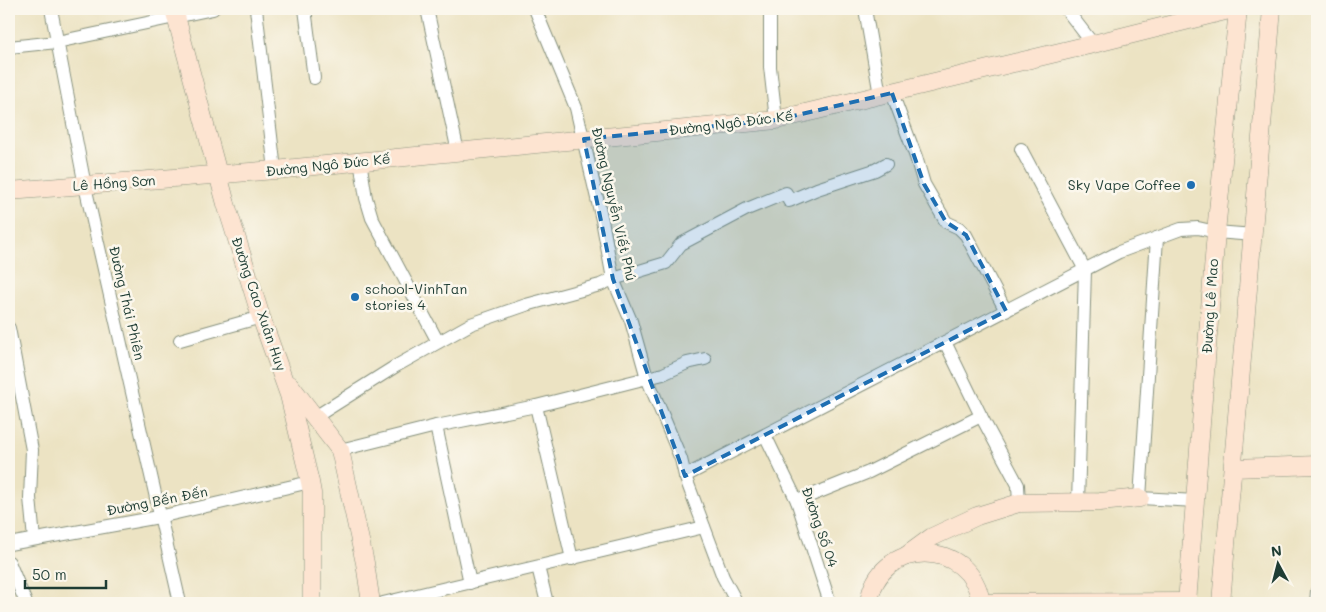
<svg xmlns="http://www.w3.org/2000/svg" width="1326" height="612" font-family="Mali,sans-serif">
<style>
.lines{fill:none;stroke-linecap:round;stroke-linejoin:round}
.street-casing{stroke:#86907c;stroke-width:14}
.secondary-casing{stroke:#86907c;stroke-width:19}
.street{stroke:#fff;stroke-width:12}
.secondary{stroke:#fde4d1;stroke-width:18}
.marked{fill:#1f6fb2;fill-opacity:0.2;stroke:#1f6fb2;stroke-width:4;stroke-dasharray:10 6;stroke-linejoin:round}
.poi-dot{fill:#1f6fb2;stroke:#fbf7ec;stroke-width:2}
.labels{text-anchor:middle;stroke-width:5;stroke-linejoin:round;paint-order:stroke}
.street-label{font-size:14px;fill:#1f3d34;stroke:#fbf7ec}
.poi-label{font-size:14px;fill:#1f3d34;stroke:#fbf7ec;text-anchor:end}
</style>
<rect width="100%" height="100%" fill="#fbf7ec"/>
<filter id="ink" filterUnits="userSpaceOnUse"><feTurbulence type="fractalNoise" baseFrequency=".02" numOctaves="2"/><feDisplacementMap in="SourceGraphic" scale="10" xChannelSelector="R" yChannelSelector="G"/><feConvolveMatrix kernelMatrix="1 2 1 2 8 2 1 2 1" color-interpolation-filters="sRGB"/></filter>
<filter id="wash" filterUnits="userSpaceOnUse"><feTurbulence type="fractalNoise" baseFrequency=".0096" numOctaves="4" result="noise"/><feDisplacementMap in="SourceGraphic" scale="20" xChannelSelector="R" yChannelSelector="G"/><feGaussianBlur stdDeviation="1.12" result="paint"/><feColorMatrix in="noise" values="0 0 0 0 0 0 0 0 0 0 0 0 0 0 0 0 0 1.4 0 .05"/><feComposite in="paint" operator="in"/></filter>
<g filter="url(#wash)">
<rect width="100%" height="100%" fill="#ece3c3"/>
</g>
<g filter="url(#ink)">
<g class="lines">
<g class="street-casing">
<g id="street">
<polyline points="51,9 85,186 180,603"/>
<polyline points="256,9 275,170"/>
<polyline points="305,9 314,78"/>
<polyline points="427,9 458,152"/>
<polyline points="535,9 576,108 602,220 613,279 631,321 647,378 681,459 685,476 723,577 737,603"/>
<polyline points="770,9 770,67 776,120"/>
<polyline points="865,9 880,95"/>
<polyline points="1066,9 1093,44"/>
<polyline points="9,47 57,42 213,9"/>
<polyline points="892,93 916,157 924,184 946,222 959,228 966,235 1006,311"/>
<polyline points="1021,149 1085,270 1078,502"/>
<polyline points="360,161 366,198 372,218 438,342"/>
<polyline points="1157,238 1140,498 1196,501"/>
<polyline points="9,328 32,450 30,498 34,539"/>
<polyline points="180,340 261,317"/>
<polyline points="945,342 981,416 1018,485 1019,503"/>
<polyline points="536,406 572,559"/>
<polyline points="315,417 396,366 471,324 526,305 600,285 613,279 666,263 681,244 747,209 786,193 789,201 817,189 875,170 886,164"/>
<polyline points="436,426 470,583"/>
<polyline points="765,435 797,501 830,603"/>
<polyline points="340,450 436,426 536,406 663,374 687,363 705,359"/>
<polyline points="685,476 1119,252 1181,229 1198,228 1216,232 1254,235"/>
<polyline points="797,501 869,472 981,416"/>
<polyline points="9,544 159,517 310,482"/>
<polyline points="9,562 26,603"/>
<polyline points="538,567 547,603"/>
<polyline points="383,603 704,527"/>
<polyline points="1316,603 1317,591"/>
</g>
</g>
<g class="secondary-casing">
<g id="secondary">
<polyline points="174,9 226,204 261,317 289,395 310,482 312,493 312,603"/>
<polyline points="9,191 275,170 776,120 1093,44 1233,9"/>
<polyline points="290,385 340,450 365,563 371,603"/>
<polyline points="1233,468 1317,465"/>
<polyline points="906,556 932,537 977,516 1019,503 1100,502 1140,498"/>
<path d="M 869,603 C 877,537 972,537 981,603"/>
<polyline points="980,603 1187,602"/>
<polyline points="1187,603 1216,232 1238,9"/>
<polyline points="1221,603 1272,9"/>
</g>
</g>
<use href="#street" class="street"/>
<use href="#secondary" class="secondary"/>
</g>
</g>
<path class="marked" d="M 892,93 L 924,184 L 946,222 L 966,235 L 1006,311 L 685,476 L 613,279 L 584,139 L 776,120 Z"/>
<g class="poi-dot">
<circle cx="1191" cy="185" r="5"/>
<circle cx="355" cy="297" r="5"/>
</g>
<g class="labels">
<g class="street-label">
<text transform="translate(731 123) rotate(-7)" y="5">Đường Ngô Đức Kế</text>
<text transform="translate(328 165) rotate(-6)" y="5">Đường Ngô Đức Kế</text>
<text transform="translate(114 183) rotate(-4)" y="5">Lê Hồng Sơn</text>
<text transform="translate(614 204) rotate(77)" y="5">Đường Nguyễn Viết Phú</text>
<text transform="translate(127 303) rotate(77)" y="5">Đường Thái Phiên</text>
<text transform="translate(259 304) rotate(71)" y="5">Đường Cao Xuân Huy</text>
<text transform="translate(1210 306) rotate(-86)" y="5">Đường Lê Mao</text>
<text transform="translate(157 501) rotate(-11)" y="5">Đường Bến Đến</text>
<text transform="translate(820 527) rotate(71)" y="5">Đường Số 04</text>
</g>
<g class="poi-label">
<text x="1181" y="190">Sky Vape Coffee</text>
<text x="365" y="294" text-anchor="start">school-VinhTan<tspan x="365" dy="16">stories 4</tspan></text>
</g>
</g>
<rect width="1326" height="612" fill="none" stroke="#fbf7ec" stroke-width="30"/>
<g transform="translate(1278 564) rotate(353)" stroke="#fbf7ec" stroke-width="4" paint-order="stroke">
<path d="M0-4L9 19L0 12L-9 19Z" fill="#1f3d34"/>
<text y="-8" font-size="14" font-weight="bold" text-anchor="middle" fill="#1f3d34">N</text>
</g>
<path d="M25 580v8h81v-8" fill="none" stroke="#1f3d34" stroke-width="2.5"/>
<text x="32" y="580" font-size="15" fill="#1f3d34" stroke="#fbf7ec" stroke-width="4" paint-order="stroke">50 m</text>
</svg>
